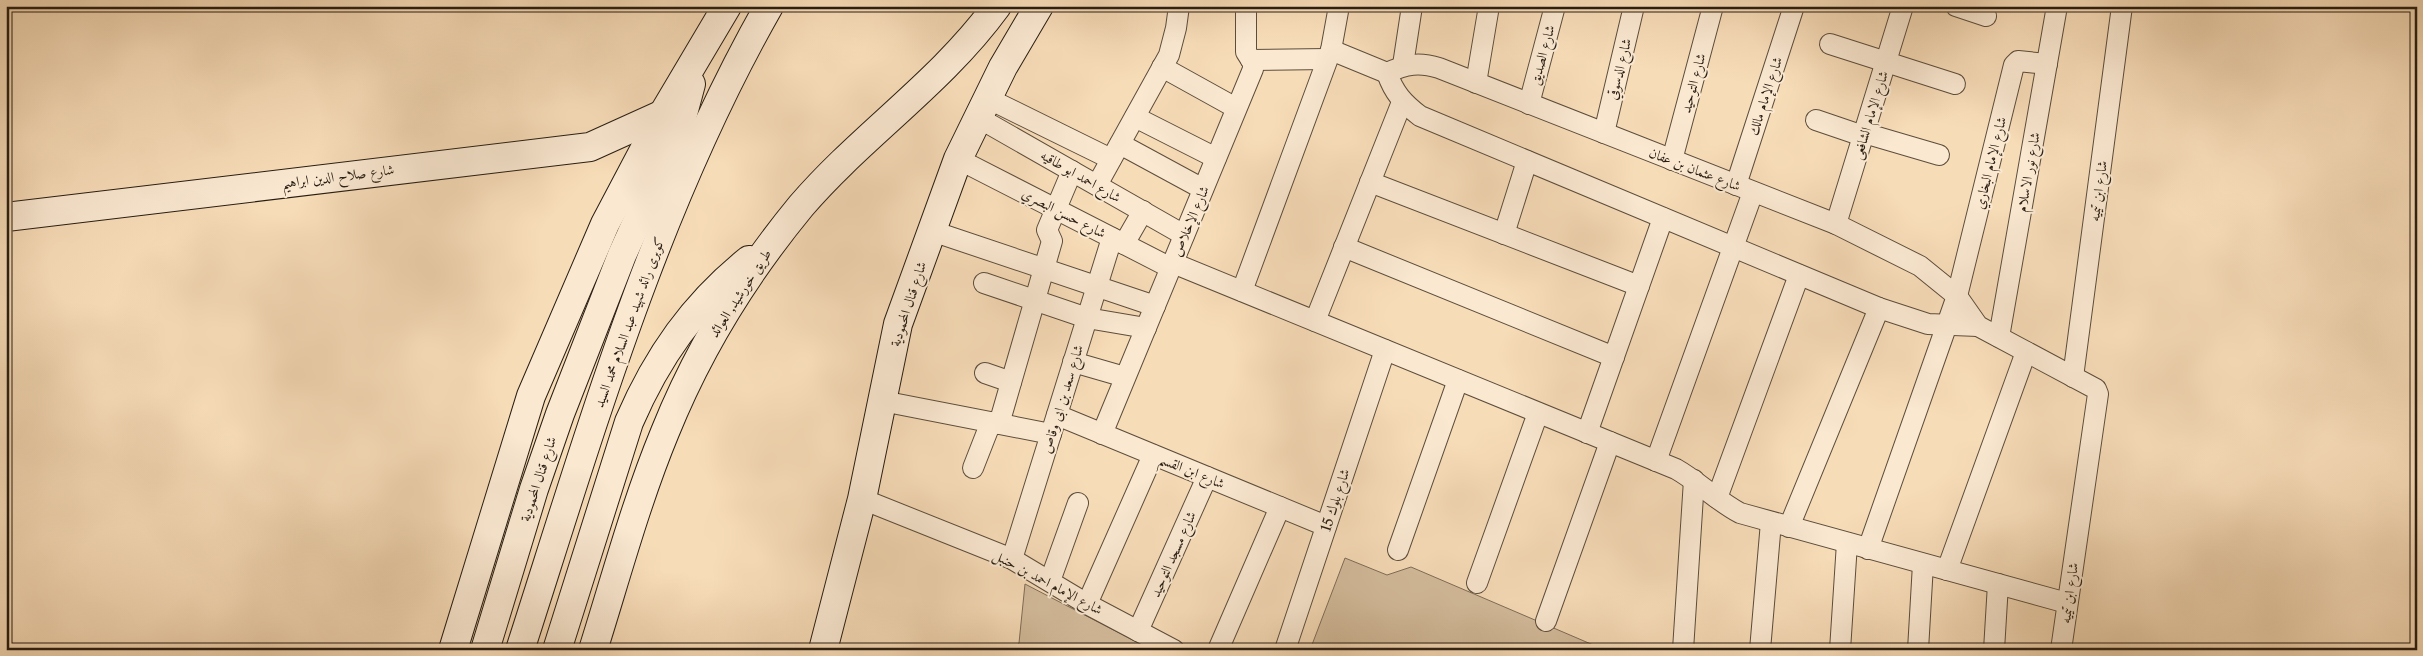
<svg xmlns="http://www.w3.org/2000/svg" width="2423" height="656" font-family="'Libre Caslon Text',Amiri,serif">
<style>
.green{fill:#d4bc9c;stroke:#7e6c57}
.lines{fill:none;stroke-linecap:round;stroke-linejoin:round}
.street-casing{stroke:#5c4d3c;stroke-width:22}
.secondary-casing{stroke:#281d12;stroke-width:30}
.street{stroke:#fae8d1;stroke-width:20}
.secondary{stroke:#fae8d1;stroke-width:28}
.labels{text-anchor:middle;stroke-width:4;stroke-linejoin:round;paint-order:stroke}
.street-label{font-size:14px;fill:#281d12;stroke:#fae8d1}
</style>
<rect width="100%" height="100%" fill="#f7dcb8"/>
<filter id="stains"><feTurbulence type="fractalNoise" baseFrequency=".004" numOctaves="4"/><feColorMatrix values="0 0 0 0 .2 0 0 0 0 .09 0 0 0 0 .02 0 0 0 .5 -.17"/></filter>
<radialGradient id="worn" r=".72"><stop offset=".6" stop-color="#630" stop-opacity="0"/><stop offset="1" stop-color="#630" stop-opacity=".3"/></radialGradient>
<g class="green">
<polygon points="1345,558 1387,575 1411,567 1605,650 1310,650"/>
<polygon points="1025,584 1152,650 1013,650 1019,643"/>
</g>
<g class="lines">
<g class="street-casing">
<g id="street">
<polyline points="1956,6 1986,16"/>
<polyline points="1830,44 1955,84"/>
<path d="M 1331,50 L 1387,73 C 1406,64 1419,62 1439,68 L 1836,224 L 1920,266 L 1957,296 L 1978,326 L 2096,389 L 2098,394 L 2061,650"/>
<polyline points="1251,60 1327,59"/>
<polyline points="1403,65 1412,6"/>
<polyline points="1162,67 1236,108"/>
<path d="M 1387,73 C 1394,93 1403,103 1420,116 L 1879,308 L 1928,324 L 1978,326"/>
<polyline points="1476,83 1489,6"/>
<polyline points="987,98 1111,159"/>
<polyline points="1529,104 1555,6"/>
<polyline points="977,117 1184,235"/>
<polyline points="1135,117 1216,158"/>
<polyline points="1816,120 1863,136"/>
<polyline points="1604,133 1634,6"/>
<polyline points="1864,133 1939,155"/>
<polyline points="1120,144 1203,189"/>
<polyline points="958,159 1171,268"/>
<polyline points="1672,160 1713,6"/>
<polyline points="1370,182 1639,286"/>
<polyline points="1097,185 1169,55 1176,28 1179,6"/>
<polyline points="1736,185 1794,6"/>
<polyline points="1836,224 1903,6"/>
<polyline points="932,231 1155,306"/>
<polyline points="1504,234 1527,161"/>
<polyline points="1124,244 1143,211"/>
<polyline points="1344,247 1614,357"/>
<path d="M 1173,263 L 1676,469 C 1699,482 1717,501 1740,513 L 2067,603"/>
<polyline points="984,283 1087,318 1146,328"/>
<polyline points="1242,291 1331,50 1339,6"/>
<polyline points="1315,321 1402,102"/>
<polyline points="1999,337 2057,6"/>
<polyline points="1073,362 1125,377"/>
<polyline points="985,373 1011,382"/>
<polyline points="2073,377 2122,6"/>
<polyline points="882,401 1051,434"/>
<polyline points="1057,415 1326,526"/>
<polyline points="999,424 1052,241 1047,230 1072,171"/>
<polyline points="1587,433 1663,218"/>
<polyline points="1102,434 1253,69 1253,63 1246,52 1246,6"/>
<polyline points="1656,461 1753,192"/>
<polyline points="973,468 991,422"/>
<polyline points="1717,498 1799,275"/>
<polyline points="862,499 1012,559 1087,604 1174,650"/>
<polyline points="1789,527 1879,308"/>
<polyline points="1868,549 1957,296 2014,65 2018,61 2047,64"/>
<polyline points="1398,550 1458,380"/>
<polyline points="1012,559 1112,238"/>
<polyline points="1947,570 2026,352"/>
<polyline points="1050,581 1078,503"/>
<polyline points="1477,583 1538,413"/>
<polyline points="1087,604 1153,455"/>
<polyline points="1546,621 1610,442"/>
<polyline points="1138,631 1207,477"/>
<polyline points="1218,650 1280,507"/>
<polyline points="1285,650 1385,350"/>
<polyline points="1683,650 1694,480"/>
<polyline points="1760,650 1771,522"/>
<polyline points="1840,650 1847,543"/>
<polyline points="1918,650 1923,564"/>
<polyline points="1994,650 1998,584"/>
</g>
</g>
<g class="secondary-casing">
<g id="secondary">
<polyline points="6,217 590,147 663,114"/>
<polyline points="453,650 531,396 605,224 663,114 727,6"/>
<polyline points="485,650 534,489 560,414 622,255 679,129 691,84"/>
<path d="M 520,650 C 591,430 654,208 769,6"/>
<path d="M 557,650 L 629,422 C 657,357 694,304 749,260"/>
<path d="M 593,650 C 616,577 636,502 665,432 C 698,350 745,274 801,206 C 862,135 941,83 997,6"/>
<polyline points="823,650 862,499 898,324 958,159 1003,67 1039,6"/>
</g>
</g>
<use href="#street" class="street"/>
<use href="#secondary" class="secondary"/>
</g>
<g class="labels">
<g class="street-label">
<text transform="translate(1542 55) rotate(-75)" y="5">شارع الصديق</text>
<text transform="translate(1619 69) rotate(-76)" y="5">شارع الدسوقي</text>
<text transform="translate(1693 83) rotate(-75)" y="5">شارع التوحيد</text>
<text transform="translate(1765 96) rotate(-72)" y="5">شارع الإمام مالك</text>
<text transform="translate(1870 115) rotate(-73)" y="5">شارع الإمام الشافعى</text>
<text transform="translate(1990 163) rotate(-76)" y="5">شارع الإمام البخاري</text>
<text transform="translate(1695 169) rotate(21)" y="5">شارع عثمان بن عفان</text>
<text transform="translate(2028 172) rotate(-80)" y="5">شارع نور الاسلام</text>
<text transform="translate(338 176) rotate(-7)" y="5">شارع صلاح الدين ابراهيم</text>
<text transform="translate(1081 176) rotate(30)" y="5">شارع احمد ابو طاقيه</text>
<text transform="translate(2098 191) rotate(-82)" y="5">شارع ابن تيميه</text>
<text transform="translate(1064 213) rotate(27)" y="5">شارع حسن البصري</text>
<text transform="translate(1190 221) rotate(-67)" y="5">شارع الإخلاص</text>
<text transform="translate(740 293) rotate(-57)" y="5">طريق خورشيد, العوائد</text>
<text transform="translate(908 304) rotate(-72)" y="5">شارع قنال المحمودية</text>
<text transform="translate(629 322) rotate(-70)" y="5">كوبرى رائد شهيد عبد السلام محمد السيد</text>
<text transform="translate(1062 399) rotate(-73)" y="5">شارع سعد بن ابى وقاص</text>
<text transform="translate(1192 471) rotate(22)" y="5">شارع ابن القسم</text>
<text transform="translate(538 479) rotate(-72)" y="5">شارع قنال المحمودية</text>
<text transform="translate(1335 500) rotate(-72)" y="5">شارع بلوك 15</text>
<text transform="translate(1173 554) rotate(-66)" y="5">شارع مسجد التوحيد</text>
<text transform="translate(1048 582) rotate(28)" y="5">شارع الإمام احمد بن حنبل</text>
<text transform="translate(2069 593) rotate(-82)" y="5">شارع ابن تيميه</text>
</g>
</g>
<rect width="2423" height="656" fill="none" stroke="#f7dcb8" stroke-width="25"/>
<rect x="8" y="8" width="2408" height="641" fill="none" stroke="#281d12" stroke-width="2.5"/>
<rect x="12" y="12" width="2398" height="631" fill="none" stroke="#281d12"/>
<rect width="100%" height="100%" filter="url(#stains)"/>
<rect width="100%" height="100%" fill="url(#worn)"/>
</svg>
